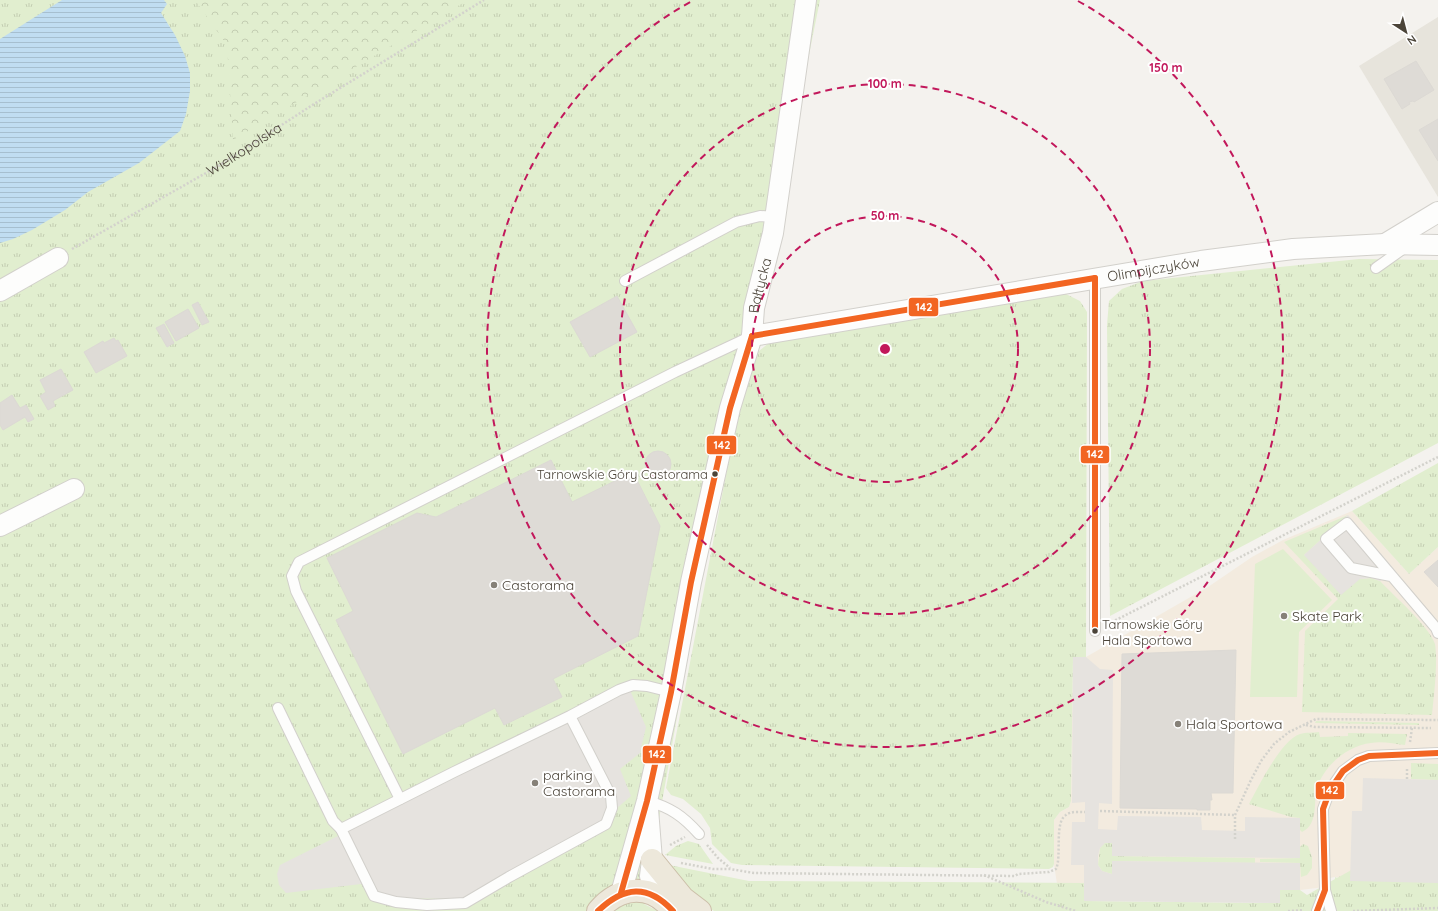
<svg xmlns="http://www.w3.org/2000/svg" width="1438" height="911" font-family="Quicksand,sans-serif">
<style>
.residential{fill:#e7e4dc}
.commercial{fill:#f3ebdf}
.grass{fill:url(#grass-tufts)}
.forest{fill:url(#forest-crowns)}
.garden{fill:#e1eecf}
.parking{fill:#e6e3df}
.water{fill:url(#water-rules)}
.building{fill:#dedbd6;stroke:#dcd9d4}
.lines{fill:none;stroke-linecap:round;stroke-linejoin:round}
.lane-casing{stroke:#d2d0cb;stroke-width:12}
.street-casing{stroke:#d2d0cb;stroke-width:22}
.highway-casing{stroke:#ccbfa9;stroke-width:24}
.path{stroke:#d3d2cc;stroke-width:2.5;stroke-dasharray:2 2;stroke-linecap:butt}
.lane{stroke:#fdfdfc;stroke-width:10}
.street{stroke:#fdfdfc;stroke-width:20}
.highway{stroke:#ede8db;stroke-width:22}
.bus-1-casing{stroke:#fff;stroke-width:9}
.bus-1{stroke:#f26522;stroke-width:6}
.ring{fill:none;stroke:#c2185b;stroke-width:2;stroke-dasharray:7 5}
.bus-dot{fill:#4b4439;stroke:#fff;stroke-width:1.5}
.poi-dot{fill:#868178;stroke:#fff;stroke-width:1.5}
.labels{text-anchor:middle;stroke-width:4;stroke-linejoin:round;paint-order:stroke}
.bus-label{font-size:13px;fill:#4b4439;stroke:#fff;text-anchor:end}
.street-label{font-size:14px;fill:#4b4439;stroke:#fff}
.poi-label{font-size:14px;fill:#4b4439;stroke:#fff;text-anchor:start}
.centre{fill:#c2185b;stroke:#fff;stroke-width:2}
.ring-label{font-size:12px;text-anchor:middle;font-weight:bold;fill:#c2185b;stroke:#fff;stroke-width:4;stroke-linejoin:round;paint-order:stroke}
.line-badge{stroke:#fff;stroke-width:1.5}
.badge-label{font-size:11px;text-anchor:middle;font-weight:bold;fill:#fff}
</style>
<defs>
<pattern id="grass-tufts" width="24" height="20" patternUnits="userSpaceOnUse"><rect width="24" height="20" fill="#e1eecf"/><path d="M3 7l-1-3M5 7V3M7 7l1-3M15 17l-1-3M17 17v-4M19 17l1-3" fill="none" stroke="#c3cdb2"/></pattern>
<pattern id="forest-crowns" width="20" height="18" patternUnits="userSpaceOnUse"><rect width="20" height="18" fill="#e1eecf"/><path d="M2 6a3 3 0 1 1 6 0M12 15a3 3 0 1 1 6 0" fill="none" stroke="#c3cdb2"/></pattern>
<pattern id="water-rules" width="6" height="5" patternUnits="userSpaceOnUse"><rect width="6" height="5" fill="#c0ddf1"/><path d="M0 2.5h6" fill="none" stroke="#a6bfcf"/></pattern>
</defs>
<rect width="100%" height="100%" fill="#f4f2ee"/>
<polygon class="residential" points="1438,17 1438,197 1359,66"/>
<polygon class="commercial" points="1352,511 1409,574 1438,547 1438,883 1350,881 1335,877 1324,879 1325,887 1300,890 1280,890 1084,901 1084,883 1057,884 1054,864 1054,820 1060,812 1069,807 1071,801 1073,657 1086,657 1208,587 1252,557 1283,540"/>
<g class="grass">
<polygon points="0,0 820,0 781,194 709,536 644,904 658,911 0,911"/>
<polygon points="1359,259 1438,260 1438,443 1110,616 1107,325 1109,301 1122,289 1143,281"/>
<polygon points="1060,291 1080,301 1087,312 1086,657 1073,657 1071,801 1069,807 1060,812 1054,820 1054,864 1053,867 1049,869 742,865 731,863 712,844 710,828 701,814 683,799 671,795 666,788 746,370 750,358 769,343 776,341"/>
<polygon points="1438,463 1438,547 1409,574 1352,511"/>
<path d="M 1348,515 L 1304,555 L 1360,579 L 1371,578 L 1380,581 C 1394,596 1429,626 1435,644 C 1438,662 1434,695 1432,715 L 1302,712 L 1305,631 L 1338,599 L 1284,542 Z"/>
<polygon points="1316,721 1419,723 1419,725 1315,723"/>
<path d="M 1319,732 L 1320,737 L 1348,736 L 1348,733 L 1407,734 L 1405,745 C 1394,744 1382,741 1371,743 C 1349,745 1324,765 1317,788 C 1313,802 1319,824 1302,832 L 1300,830 L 1300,818 L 1291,817 L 1249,804 C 1259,786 1281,740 1300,734 C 1306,732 1313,733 1319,732 Z"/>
<polygon points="1411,763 1438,764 1438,780 1411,779"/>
<polygon points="1438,822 1438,911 714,911 700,902 669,865 749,881 1084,883 1084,901 1280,903 1280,890 1300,890 1307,895 1335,879 1335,877 1337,878"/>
<polygon points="688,841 699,844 713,864 665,855 676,846"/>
<polygon points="1104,843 1112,843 1112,856 1255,858 1255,863 1112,861 1112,874 1102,871 1098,865 1100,848"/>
<polygon points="1303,844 1308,846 1312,857 1312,868 1307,875 1301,877 1300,863 1260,862 1260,859 1300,858 1300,847"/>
</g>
<polygon class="forest" points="195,0 468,0 233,140 227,45"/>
<polygon class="garden" points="1283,549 1332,600 1299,632 1297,697 1250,697 1255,564"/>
<g class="parking">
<polygon points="1348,515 1394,569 1380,581 1371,578 1360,579 1341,595 1304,555"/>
<polygon points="1073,657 1086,657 1100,669 1113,670 1112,804 1099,803 1098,829 1117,830 1118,816 1201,817 1202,830 1245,831 1245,817 1300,818 1300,858 1112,856 1112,843 1105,843 1100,848 1098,856 1098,865 1102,871 1112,874 1112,861 1300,863 1300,890 1280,890 1280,903 1084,901 1084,865 1071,865 1072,822 1085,822 1085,802 1072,803"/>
<polygon points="630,690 646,727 640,753 620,769 631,796 602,821 461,899 395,898 361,884 286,893 279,885 277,874 280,865"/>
<polygon points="1363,778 1438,780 1438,883 1350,881 1352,811 1362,811"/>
</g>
<polygon class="water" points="62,0 164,0 167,4 161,13 175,35 185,56 190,73 190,91 186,114 180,131 139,163 88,192 65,210 32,230 13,239 0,243 0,39"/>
<g class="building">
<polygon points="1416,61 1434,90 1414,102 1413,101 1409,102 1410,104 1402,109 1384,79"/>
<polygon points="1438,119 1438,161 1419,130"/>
<polygon points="617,296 637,332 590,357 570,322"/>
<polygon points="198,302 209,322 202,325 192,305"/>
<polygon points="188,309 199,328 176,341 165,322"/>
<polygon points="164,324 174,343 167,347 156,328"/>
<polygon points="114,338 116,341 118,340 127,356 96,373 84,352 103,341 104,343"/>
<polygon points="61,369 73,390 53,401 55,406 48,410 40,396 46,392 40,380"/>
<polygon points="12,395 20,408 26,405 34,419 28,422 25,417 3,430 0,425 0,403"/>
<circle cx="658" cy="464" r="13"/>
<polygon points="551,460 572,502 633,472 660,526 638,636 553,679 562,697 504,725 495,708 403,754 336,620 353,611 327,558 417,513 436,517"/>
<polygon points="1438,560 1438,587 1424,572"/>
<polygon points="1236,650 1233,793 1211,793 1212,800 1210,800 1210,810 1197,810 1197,809 1120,808 1122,654"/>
</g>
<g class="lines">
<g class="lane-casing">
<g id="lane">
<polyline points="1376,268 1407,246"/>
<polyline points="625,281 736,222 760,216 776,217"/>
<polyline points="1391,576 1351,568 1326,539 1347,523 1436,628 1438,633"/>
<polyline points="1095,631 1095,278"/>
<polyline points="278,708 333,821 341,829"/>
<polyline points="570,716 611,796 612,808 606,824 509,877 465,903 427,905 396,902 374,896 341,829 454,772 570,716 619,690 633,685 647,686 671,692"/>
<polyline points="400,799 296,591 292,576 299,562 675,372 752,336"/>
<path d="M 647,801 C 670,807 683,816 699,834"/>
<polyline points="1317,911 1325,890"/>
<polyline points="1331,911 1325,890 1323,809 1330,790 1343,771 1358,760 1369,756 1438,753"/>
</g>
</g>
<g class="street-casing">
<g id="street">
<polyline points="1385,244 1438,212"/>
<polyline points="0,291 58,258"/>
<path id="s2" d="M 752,336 L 1201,261 L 1293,249 L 1385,244 L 1438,245"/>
<polyline points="0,526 74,489"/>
<polyline points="648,809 652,860 650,876 654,895"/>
<path id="s3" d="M 621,893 L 647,801 L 671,692 L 691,582 L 730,408 L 752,336 L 754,308 L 773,233 L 806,0"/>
</g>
</g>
<g class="highway-casing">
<g id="highway">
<polyline points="652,860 683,898 700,911"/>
<path d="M 598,911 C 620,885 652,883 673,911"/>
</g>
</g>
<g class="path">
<path id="s1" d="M 72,249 L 220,165 L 314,104 L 484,0"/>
<polyline points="1108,624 1438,457"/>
<polyline points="1306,725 1315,727 1431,728"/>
<polyline points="1410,742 1412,728"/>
<polyline points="1407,779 1407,768"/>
<polyline points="1100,811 1235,815"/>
<polyline points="1235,839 1235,815 1250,782 1261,761 1274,744 1289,732 1316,719 1438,720"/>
<polyline points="670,845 685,837"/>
<polyline points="707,845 718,858 730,868"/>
<path d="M 681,863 L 713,869 L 730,869 L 754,873 L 1015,876 L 1018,874 L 1049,872 L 1056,869 C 1062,856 1054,822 1066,815 C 1071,811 1079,812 1085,812"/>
<polyline points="984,875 1046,902 1076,911"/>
<polyline points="1288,911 1304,910"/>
<polyline points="1353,911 1438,908"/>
</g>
<use href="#lane" class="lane"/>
<use href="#street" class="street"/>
<use href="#highway" class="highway"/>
<g class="bus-1-casing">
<g id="bus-1">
<polyline points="1095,278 1095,631"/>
<polyline points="752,336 1095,278"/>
<polyline points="621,893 647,801 671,692 691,582 730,408 752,336"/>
<path d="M 598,911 C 624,886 648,884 673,911"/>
<polyline points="1317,911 1325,890 1323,809 1330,790 1343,771 1358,760 1369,756 1438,753"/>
</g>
</g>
<use href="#bus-1" class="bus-1"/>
</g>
<g class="ring">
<circle cx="885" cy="349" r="133"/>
<circle cx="885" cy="349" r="265"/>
<path d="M1078 1A398 398 0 1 1 692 1"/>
</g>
<g class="bus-dot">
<circle cx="715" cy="474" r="3.5"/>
<circle cx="1095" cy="631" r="3.5"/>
</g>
<g class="poi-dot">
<circle cx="494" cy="585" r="4"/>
<circle cx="1284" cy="616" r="4"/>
<circle cx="1178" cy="724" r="4"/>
<circle cx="535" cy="783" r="4"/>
</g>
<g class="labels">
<g class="bus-label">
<text x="708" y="479">Tarnowskie Góry Castorama</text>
<text x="1102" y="629" text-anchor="start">Tarnowskie Góry<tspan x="1102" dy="16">Hala Sportowa</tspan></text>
</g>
<g class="street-label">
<text dy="5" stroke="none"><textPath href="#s1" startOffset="199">Wielkopolska</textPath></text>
<text dy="5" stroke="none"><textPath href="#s2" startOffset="407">Olimpijczyków</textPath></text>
<text dy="5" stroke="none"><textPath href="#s3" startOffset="624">Bałtycka</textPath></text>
</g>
<g class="poi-label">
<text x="502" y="590">Castorama</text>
<text x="1292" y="621">Skate Park</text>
<text x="1186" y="729">Hala Sportowa</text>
<text x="543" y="780">parking<tspan x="543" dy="16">Castorama</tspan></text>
</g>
</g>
<circle cx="885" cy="349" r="6" class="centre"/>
<g class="ring-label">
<text x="1166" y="72">150 m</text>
<text x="885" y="88">100 m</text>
<text x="885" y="220">50 m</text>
</g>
<g class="line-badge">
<rect x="908" y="297" width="31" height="20" rx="4" fill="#f26522"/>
<rect x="706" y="435" width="31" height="20" rx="4" fill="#f26522"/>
<rect x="1080" y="445" width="30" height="19" rx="4" fill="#f26522"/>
<rect x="642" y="745" width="30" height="19" rx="4" fill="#f26522"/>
<rect x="1315" y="781" width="30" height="19" rx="4" fill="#f26522"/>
</g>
<g class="badge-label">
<text x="924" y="311">142</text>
<text x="722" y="449">142</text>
<text x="1095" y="458">142</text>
<text x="657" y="758">142</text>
<text x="1330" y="794">142</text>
</g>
<g transform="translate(1406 32) rotate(144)" stroke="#ffffff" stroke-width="3" paint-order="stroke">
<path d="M0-3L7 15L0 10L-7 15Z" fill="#4b4439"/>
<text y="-6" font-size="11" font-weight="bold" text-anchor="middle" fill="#4b4439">N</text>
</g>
</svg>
